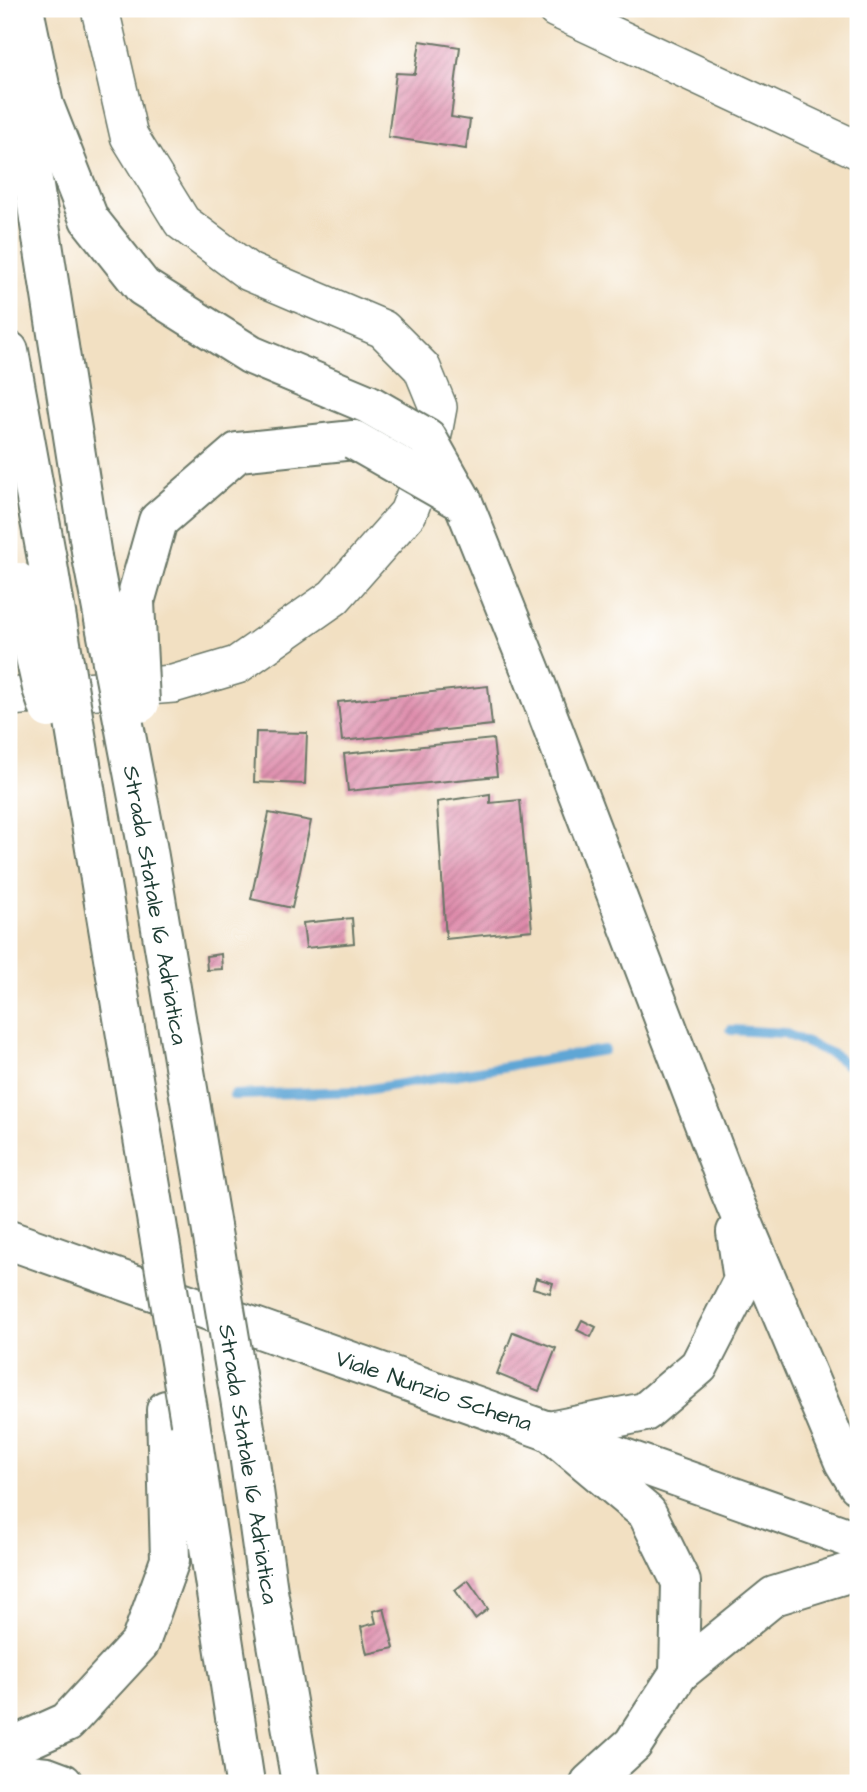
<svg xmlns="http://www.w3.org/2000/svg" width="867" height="1792" font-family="'Architects Daughter',sans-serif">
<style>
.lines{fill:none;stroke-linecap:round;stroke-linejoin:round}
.stream{stroke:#5fa6d5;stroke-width:10}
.building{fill:url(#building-hatch)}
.street-casing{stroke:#697666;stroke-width:40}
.secondary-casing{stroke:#697666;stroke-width:42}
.highway-casing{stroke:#697666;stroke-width:42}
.street{stroke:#fff;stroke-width:37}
.secondary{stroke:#fff;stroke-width:38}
.highway{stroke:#fff;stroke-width:38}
.highway-bridge-casing{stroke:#697666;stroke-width:42;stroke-linecap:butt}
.highway-bridge{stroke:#fff;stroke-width:38}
.labels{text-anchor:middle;stroke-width:5;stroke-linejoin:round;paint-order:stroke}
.street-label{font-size:23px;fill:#1f3d34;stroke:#fff}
</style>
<defs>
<pattern id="building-hatch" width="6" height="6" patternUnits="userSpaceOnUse" patternTransform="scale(1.75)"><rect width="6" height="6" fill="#de8aaa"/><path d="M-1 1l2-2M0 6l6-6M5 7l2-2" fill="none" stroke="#b3728b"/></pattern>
</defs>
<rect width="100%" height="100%" fill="#fff"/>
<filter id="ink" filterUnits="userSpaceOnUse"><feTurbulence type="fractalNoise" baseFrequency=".0143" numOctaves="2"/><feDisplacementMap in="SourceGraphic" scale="14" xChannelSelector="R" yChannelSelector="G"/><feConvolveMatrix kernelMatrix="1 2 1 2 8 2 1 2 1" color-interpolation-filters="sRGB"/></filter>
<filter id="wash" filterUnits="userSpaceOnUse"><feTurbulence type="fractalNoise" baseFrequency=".00686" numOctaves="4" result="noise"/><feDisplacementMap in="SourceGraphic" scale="28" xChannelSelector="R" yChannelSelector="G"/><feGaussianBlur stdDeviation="1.57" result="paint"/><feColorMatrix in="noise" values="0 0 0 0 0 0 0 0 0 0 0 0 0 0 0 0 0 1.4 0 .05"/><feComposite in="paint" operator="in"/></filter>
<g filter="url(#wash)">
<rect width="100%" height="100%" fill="#f2e0c2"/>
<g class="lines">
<g class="stream">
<polyline points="731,1030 784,1033 834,1055 858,1073"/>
<polyline points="234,1095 359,1091 604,1050"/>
</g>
</g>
<g id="blocks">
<g class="building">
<polygon points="420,41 460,47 451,117 470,120 466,149 388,137 396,73 415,74"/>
<polygon points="488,686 492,725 342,741 338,702"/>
<polygon points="256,732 307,733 305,784 254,782"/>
<polygon points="493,739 497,776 348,791 344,754"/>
<polygon points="490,794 490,803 520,800 532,930 446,939 437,802"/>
<polygon points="269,813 311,821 292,908 251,899"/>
<polygon points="352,918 354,943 306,948 303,923"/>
<polygon points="221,954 222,969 207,970 206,956"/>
<polygon points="536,1278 553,1283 550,1293 533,1288"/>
<polygon points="582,1320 596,1327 591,1337 577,1330"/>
<polygon points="513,1332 556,1348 539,1391 497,1374"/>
<polygon points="468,1580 488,1609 475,1619 455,1590"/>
<polygon points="384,1608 394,1648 367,1654 361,1627 376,1623 373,1611"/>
</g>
</g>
</g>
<g filter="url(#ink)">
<use href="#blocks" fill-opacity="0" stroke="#697666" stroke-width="2"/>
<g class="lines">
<g class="street-casing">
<g id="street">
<polyline points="556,9 858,150"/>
<polyline points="9,697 173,684 237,665 334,597 408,513 428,461 438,407 422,368 383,329 249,272 182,222 129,136 100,9"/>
</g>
</g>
<g class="secondary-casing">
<polyline id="secondary" points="9,1240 858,1541"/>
</g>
<g class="highway-casing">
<g id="highway">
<polyline points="24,9 44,105 89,219 143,287 251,355 368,404"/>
<polyline points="17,78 92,557"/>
<polyline points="9,351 47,559"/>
<polyline points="463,502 531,671 729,1189 844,1462 858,1485"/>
<polyline points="135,602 158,521 238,452 354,440"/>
<polyline points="190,1422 245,1783"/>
<polyline points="549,1431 645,1412 699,1366 743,1280 736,1232"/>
<polyline points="549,1431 647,1513 681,1582 679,1673"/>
<polyline points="247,1440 268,1591 301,1783"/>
<polyline points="9,1748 67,1722 140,1643 170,1560 166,1410"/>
<polyline points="9,1773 47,1777 63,1783"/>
<polyline points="590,1783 633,1744 679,1673 774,1596 858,1570"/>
</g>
</g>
<use href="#street" class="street"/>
<use href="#secondary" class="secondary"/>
<use href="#highway" class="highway"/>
<g class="highway-bridge-casing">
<g id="highway-bridge">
<polyline points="368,404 427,438 463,502"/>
<polyline points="354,440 461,501"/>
<polyline points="92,557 147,845 247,1440"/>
<polyline points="47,559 190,1422"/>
<polyline points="18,582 42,688 49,709"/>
<polyline points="135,602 140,703"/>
</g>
</g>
<use href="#highway-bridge" class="highway-bridge"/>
</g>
</g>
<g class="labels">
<g class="street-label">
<text transform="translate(156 905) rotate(80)" y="8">Strada Statale 16 Adriatica</text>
<text transform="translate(434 1390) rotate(19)" y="8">Viale Nunzio Schena</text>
<text transform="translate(249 1464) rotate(81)" y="8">Strada Statale 16 Adriatica</text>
</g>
</g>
<rect width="867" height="1792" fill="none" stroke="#fff" stroke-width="35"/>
</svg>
